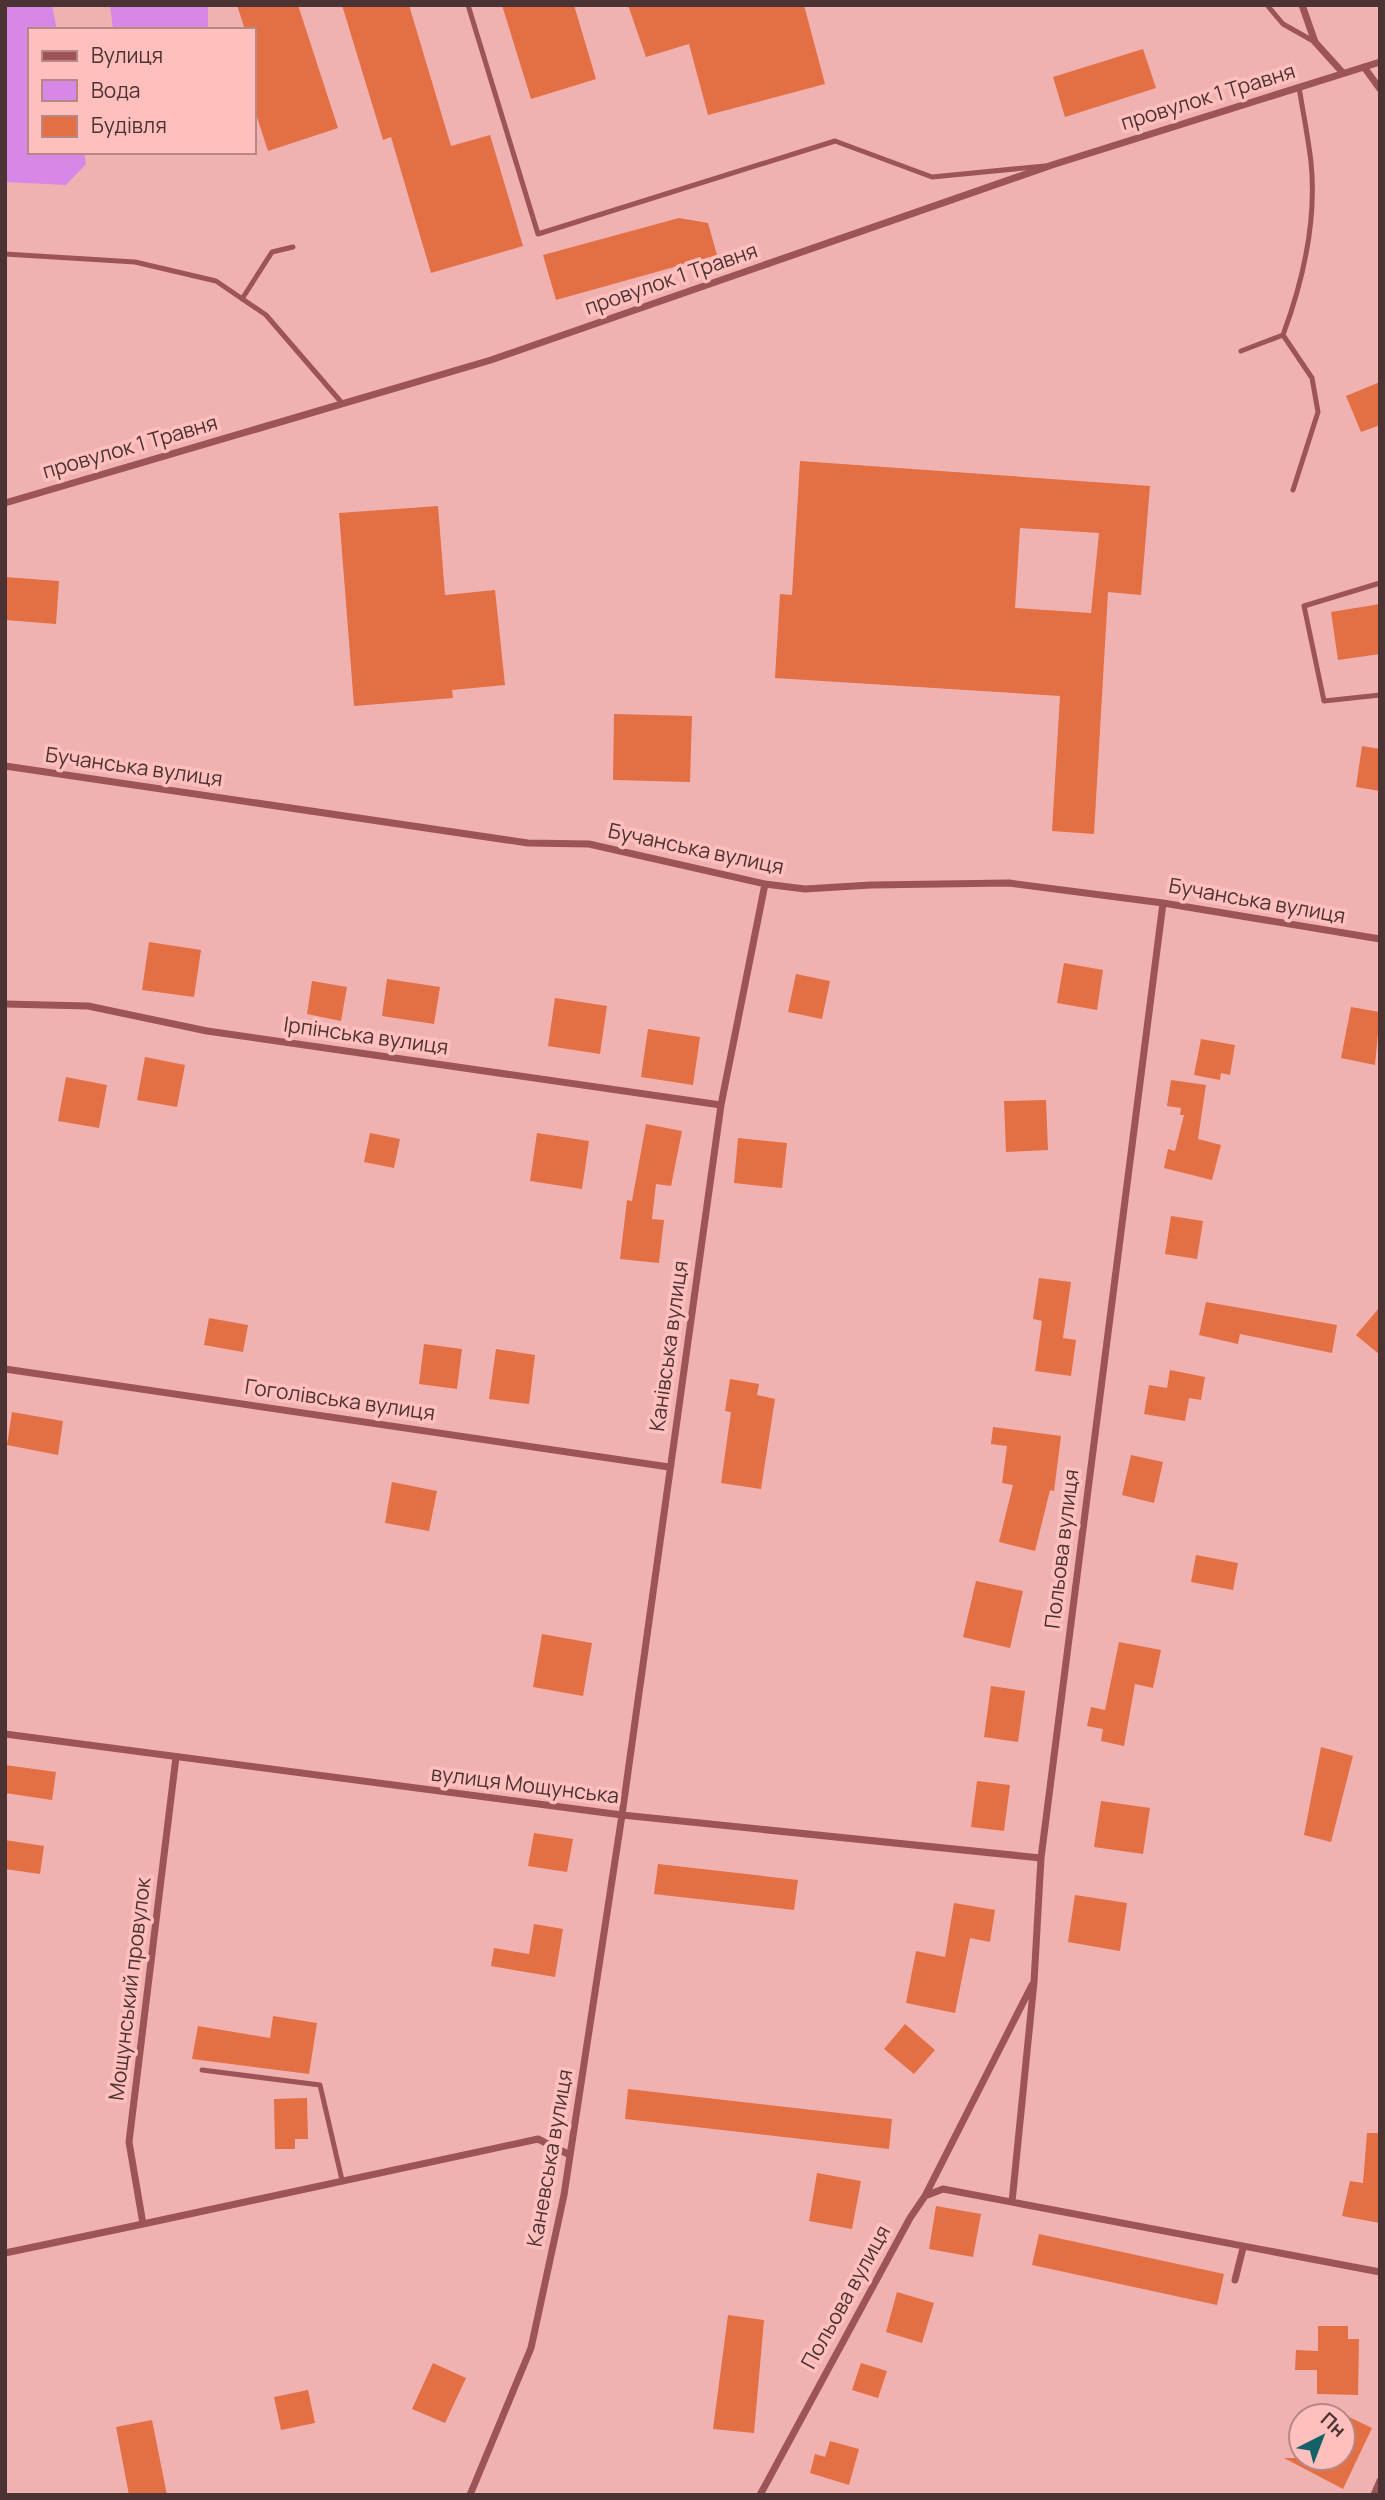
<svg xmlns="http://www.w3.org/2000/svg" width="1385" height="2500" font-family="Manrope,sans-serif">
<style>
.water{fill:#d788e7}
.building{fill:#e36f44;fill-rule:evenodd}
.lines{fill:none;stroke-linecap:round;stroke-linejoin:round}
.lane{stroke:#9d5454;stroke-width:5}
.street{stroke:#9d5454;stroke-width:7}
.labels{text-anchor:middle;stroke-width:7;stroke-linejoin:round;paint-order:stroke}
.street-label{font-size:21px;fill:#4c3333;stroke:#febfbd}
</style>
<rect width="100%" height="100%" fill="#f0b2b1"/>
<!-- water -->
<path class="water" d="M5,5H52L57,30H30V152H84L86,164L66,185L5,182Z
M110,5H208V30H113Z"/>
<!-- building -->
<path class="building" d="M237,5H298L338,128L268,151L254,108V30H245Z
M342,5H409L451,146L490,135L523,246L431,273L391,137L383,140Z
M502,5H574L596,79L531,99Z
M628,5H804L825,84L708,115L689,44L646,57Z
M1143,49L1156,88L1065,117L1053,77Z
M679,218L708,223L717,255L556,300L543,255Z
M1380,382V425L1361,432L1346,396Z
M800,461L1150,486L1141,595L1108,592L1094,834L1052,831L1060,696L775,678L780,594L792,595ZM1020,528L1099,533L1091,613L1015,608Z
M438,506L445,595L495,590L505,685L452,690L453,698L354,706L339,513Z
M5,577L59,581L56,624L5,620Z
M1380,604V654L1338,660L1331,612Z
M614,714L692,716L690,782L613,780Z
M1362,746L1380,749V791L1356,787Z
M149,942L201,950L194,997L142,990Z
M1064,963L1103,970L1097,1010L1057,1003Z
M796,974L830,981L822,1019L788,1012Z
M387,979L440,987L434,1024L382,1016Z
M312,981L347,987L341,1021L307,1014Z
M555,998L607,1006L600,1054L548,1046Z
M1351,1007L1380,1012L1375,1065L1341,1058Z
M648,1029L700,1037L693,1085L641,1077Z
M1201,1039L1235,1045L1230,1075L1221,1073L1220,1080L1194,1075Z
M145,1057L185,1065L177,1107L137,1100Z
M66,1077L107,1085L99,1128L58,1121Z
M1171,1080L1206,1085L1198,1139L1221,1145L1212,1180L1164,1168L1168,1149L1175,1151L1184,1115H1180L1181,1108L1167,1106Z
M1046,1100L1048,1150L1006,1152L1004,1101Z
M646,1124L682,1131L671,1186L656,1184L652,1219L664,1220L659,1263L620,1259L627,1200L632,1201Z
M370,1133L400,1139L394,1168L364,1162Z
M537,1133L589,1141L582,1189L530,1181Z
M738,1138L787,1143L782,1188L734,1183Z
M1171,1216L1203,1221L1197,1259L1165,1254Z
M1039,1278L1071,1282L1063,1338L1076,1340L1071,1376L1035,1371L1042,1321L1033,1319Z
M1206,1302L1337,1325L1332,1353L1240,1334L1238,1344L1199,1335Z
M1380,1307V1355L1356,1335Z
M209,1318L248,1325L243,1352L204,1345Z
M424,1344L462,1349L457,1389L419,1384Z
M496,1349L535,1355L529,1404L489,1399Z
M1170,1370L1205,1377L1201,1400L1189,1398L1185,1421L1144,1414L1149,1385L1167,1388Z
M730,1379L759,1384L757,1395L775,1399L761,1489L721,1483L731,1412L725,1411Z
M12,1412L63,1421L58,1455L7,1445Z
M993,1427L1061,1436L1054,1491L1050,1490L1035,1551L999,1542L1013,1485L1002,1483L1007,1446L991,1444Z
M1131,1455L1163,1462L1154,1503L1122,1495Z
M392,1482L437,1491L429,1531L385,1523Z
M1196,1555L1238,1563L1233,1590L1191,1582Z
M976,1581L1023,1591L1010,1648L963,1637Z
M542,1634L592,1643L583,1696L533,1687Z
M1119,1642L1161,1650L1153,1688L1135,1684L1124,1746L1101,1741L1103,1729L1087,1726L1091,1707L1105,1710Z
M991,1686L1025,1691L1018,1742L984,1737Z
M1321,1747L1353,1756L1331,1842L1304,1835Z
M5,1765L56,1772L52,1800L5,1793Z
M977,1781L1010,1785L1004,1831L971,1827Z
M1101,1801L1150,1808L1143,1854L1094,1847Z
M534,1833L573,1839L567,1872L528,1866Z
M5,1840L44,1846L40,1874L5,1869Z
M658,1864L798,1880L794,1910L654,1894Z
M1075,1895L1127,1903L1120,1951L1068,1942Z
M954,1903L995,1910L990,1942L970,1938L955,2013L906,2003L916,1951L945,1957Z
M534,1924L563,1929L555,1977L491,1966L494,1948L529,1954Z
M273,2016L317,2023L309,2074L192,2059L198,2026L270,2038Z
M905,2024L935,2050L914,2074L884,2049Z
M628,2089L892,2119L889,2149L625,2119Z
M307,2098L308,2139H295V2149H275L274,2099Z
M1367,2133H1380V2223L1342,2216L1350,2181L1363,2183Z
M817,2173L861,2181L852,2229L809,2221Z
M936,2206L981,2214L973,2257L929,2249Z
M1039,2234L1224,2274L1217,2305L1032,2265Z
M897,2292L934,2303L922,2343L886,2332Z
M728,2315L764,2320L754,2433L713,2429Z
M1318,2326H1348V2339H1359L1358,2395L1317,2394V2370H1295L1296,2350L1318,2351Z
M433,2363L466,2378L445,2423L412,2409Z
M861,2363L887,2371L878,2398L852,2390Z
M308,2390L315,2423L281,2430L274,2397Z
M1343,2414L1372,2428L1343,2489L1284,2458H1343Z
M152,2420L167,2495H129L116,2427Z
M830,2441L859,2449L849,2485L810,2473L815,2454L825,2457Z"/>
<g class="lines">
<!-- lane -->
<path class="lane" d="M468,5L538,234L835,141L932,177L1045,166
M1267,5L1283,24L1315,42
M5,254L135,262L216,281L266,315L342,403
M242,299L272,252L293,247
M1241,351L1283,335
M1293,490L1318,412L1312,378L1283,335C1303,281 1317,221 1311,162C1308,137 1303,112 1299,87
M1380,583L1304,606L1324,701L1380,695
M202,2070L320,2085L342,2180"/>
<!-- street -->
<path class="street" d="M1302,5L1315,42L1343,73
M1364,67L1380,89
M5,503L491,360L1052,165L1380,62
M5,766L528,843L589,844L765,884L805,889L871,885L1009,883L1163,903L1380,939
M5,1004L88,1006L207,1031L721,1105
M5,1369L669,1467
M5,1734L622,1815L1041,1858
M176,1757L129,2142L143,2224L538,2139L570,2155
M925,2196L1032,1985
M1012,2202L1034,1982L1041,1858L1163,903
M5,2253L143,2224
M1235,2280L1243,2248
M470,2495L531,2348L564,2195L622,1815L721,1105L765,884
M760,2495L910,2218L925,2196L943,2189L1380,2272
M1374,2495L1380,2481"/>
</g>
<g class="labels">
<!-- street labels -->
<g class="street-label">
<text transform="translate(1208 97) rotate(-17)" y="7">провулок 1 Травня</text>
<text transform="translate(671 279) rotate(-19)" y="7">провулок 1 Травня</text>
<text transform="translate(130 447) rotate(-16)" y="7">провулок 1 Травня</text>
<text transform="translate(134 767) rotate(8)" y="7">Бучанська вулиця</text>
<text transform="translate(696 849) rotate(12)" y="7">Бучанська вулиця</text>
<text transform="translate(1257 901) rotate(10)" y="7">Бучанська вулиця</text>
<text transform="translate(366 1036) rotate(8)" y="7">Ірпінська вулиця</text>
<text transform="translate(669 1346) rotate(-82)" y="7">Канівська вулиця</text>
<text transform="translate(340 1400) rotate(8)" y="7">Гоголівська вулиця</text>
<text transform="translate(1062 1549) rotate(-83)" y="7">Польова вулиця</text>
<text transform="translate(525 1785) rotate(7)" y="7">вулиця Мощунська</text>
<text transform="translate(130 1989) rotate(-83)" y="7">Мощунський провулок</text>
<text transform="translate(550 2158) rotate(-80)" y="7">Каневська вулиця</text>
<text transform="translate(846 2297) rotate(-61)" y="7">Польова вулиця</text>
</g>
</g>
<!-- border -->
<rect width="1385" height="2500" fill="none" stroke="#4c3333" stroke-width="14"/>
<!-- legend -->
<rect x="28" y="28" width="228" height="126" fill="#febfbd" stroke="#b78786" stroke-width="2"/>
<rect x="42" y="51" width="35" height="10" fill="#9d5454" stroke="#b78786" stroke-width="2"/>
<text x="91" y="63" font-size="21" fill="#4c3333">Вулиця</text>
<rect x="42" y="80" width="35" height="21" fill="#d788e7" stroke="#b78786" stroke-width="2"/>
<text x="91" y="98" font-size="21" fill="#4c3333">Вода</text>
<rect x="42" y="116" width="35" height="21" fill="#e36f44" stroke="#b78786" stroke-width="2"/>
<text x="91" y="133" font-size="21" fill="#4c3333">Будівля</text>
<!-- north arrow -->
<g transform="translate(1322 2437) rotate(42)"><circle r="33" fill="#febfbd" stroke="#b78786" stroke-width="2"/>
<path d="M0-5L12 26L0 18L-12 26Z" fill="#126267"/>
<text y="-10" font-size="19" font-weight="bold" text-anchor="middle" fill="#4c3333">Пн</text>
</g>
</svg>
